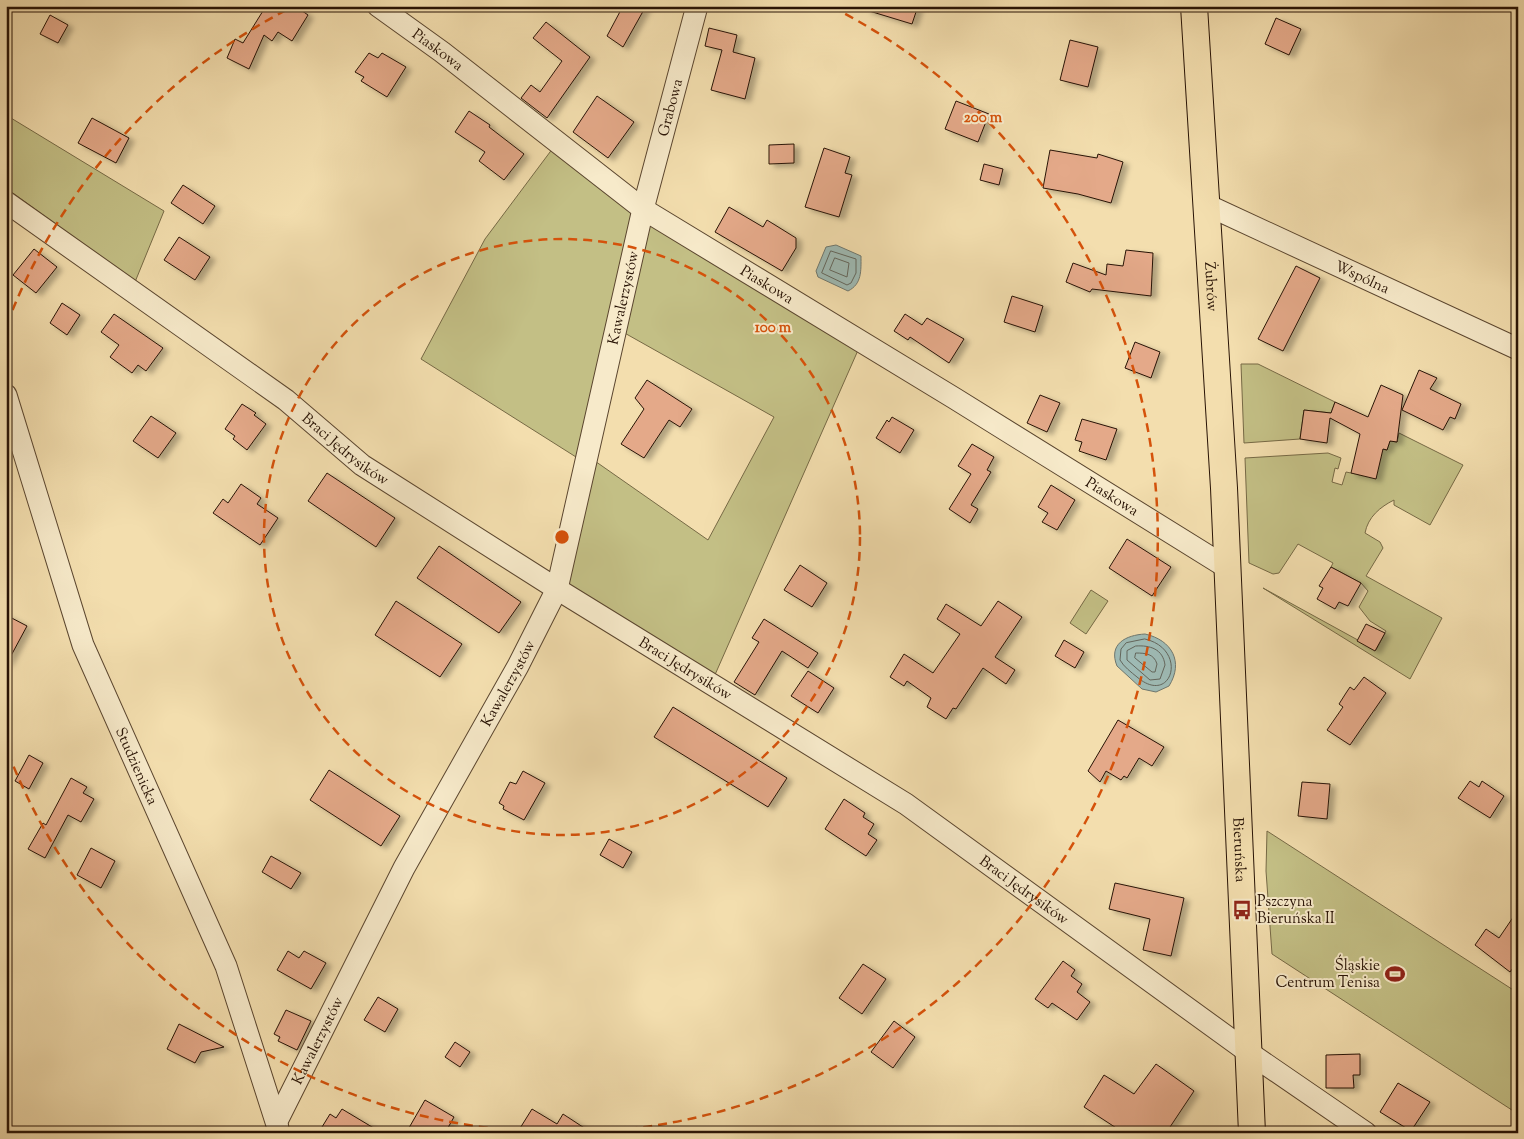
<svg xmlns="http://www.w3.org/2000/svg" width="1524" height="1139" font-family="'Sorts Mill Goudy',serif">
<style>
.green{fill:#c3bf85;stroke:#766945}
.water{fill:#9ebab4;stroke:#6f776e}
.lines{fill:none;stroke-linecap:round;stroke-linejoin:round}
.shore{stroke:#63665c;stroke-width:1}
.building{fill:#e4a989;stroke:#281305;filter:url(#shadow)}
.minor-casing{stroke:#5b462f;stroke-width:23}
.major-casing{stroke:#281305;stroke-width:28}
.minor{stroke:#f7eaca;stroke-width:21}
.major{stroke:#f3deae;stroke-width:26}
.ring{fill:none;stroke:#d5520b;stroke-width:2.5;stroke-dasharray:9 6}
.labels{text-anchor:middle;stroke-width:4;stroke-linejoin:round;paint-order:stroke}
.street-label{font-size:15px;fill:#281305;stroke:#f7eaca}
.poi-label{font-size:15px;fill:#281305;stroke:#f7eaca;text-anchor:start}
.centre{fill:#d5520b;stroke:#f7eaca;stroke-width:2.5}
.ring-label{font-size:15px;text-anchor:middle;font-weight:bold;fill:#d5520b;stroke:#f7eaca;stroke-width:4;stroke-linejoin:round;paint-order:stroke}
</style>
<defs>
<filter id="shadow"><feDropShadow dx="5.5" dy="3" stdDeviation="2.5" flood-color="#0004"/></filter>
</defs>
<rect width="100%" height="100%" fill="#f3deae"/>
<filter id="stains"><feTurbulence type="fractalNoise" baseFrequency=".004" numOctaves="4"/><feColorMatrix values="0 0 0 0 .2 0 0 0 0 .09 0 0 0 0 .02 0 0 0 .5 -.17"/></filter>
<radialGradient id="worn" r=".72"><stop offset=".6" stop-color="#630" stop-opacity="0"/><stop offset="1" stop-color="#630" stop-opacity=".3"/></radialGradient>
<!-- green -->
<path class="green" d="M6,115L164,211L135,282L6,188Z
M553,148L639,212L576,457L421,359L485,239Z
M647,218L859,348L714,677L563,586L592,459L708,540L774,417L621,331Z
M1241,364H1258L1335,402L1331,413L1304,410L1300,439L1244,443Z
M1399,433L1463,465L1430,525L1394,505V500C1380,507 1368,517 1365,533L1380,542L1383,548L1366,576L1442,618L1410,679L1263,588L1376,650L1386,631L1370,621L1359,607L1368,591L1361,583L1331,567L1333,563L1298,544L1279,573L1273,574L1249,563L1245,458L1328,453L1341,458L1338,469L1335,468L1332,482L1342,485L1346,472L1376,478L1378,448L1387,450L1390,441L1397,442Z
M1091,590L1108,601L1086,634L1070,623Z
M1267,831L1518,993V1114L1272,954L1266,871Z"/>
<!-- water -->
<path class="water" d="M836,245L861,256C861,271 862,284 848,291L818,277L816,271L826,247Z
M1145,634C1172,640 1184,662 1169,686L1156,692L1142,689L1117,666C1108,644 1126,635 1145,634Z"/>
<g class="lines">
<!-- shore -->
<path class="shore" d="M831,251L856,259V273L851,283L847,285L822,273Z
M835,258L849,263L847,277L830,270Z
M1145,639C1189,649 1172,707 1137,677C1131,672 1124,667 1120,660L1121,649L1126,643Z
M1136,646C1150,645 1163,649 1165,665L1160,679L1150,680L1127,660V651Z
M1136,653C1146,653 1154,654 1157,664L1155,672H1152L1135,658Z"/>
</g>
<!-- building -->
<path class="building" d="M266,6H295L308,15L292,41L278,32L272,41L264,35L249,69L227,58L235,39L243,43Z
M623,6H646L623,47L607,36Z
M866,6H918L912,24L866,10Z
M50,15L68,25L58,43L40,34Z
M1276,18L1301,29L1289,55L1265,44Z
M546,22L590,57L547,118L521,98L531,85L540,92L562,61L533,38Z
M709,28L737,35L733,52L755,58L745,99L711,90L722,50L705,46Z
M1070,40L1098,47L1088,87L1060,80Z
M369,53L378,58L382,53L406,67L387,97L361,81L364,77L355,72Z
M597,96L634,122L608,158L573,132Z
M956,101L989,114L978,142L945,129Z
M469,111L490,125L489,127L524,154L504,180L479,161L485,152L455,132Z
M92,118L129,138L116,163L78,143Z
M794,144V163L769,164V145Z
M824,148L850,157L845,173L852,175L839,217L805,207Z
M1050,150L1097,158L1098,154L1123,162L1111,203L1078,194L1043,188Z
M984,164L1003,169L999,185L980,180Z
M183,185L215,206L203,224L171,203Z
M729,207L763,227L767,220L796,238V248L782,271L715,232Z
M179,237L210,257L195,280L164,260Z
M34,249L57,267L36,293L13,275Z
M1126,250L1153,253L1151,296L1092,289L1090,292L1066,282L1073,263L1106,275L1107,264L1123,266Z
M1296,266L1320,278L1283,351L1258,339Z
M1012,296L1043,306L1035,332L1004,322Z
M62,303L80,315L67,335L50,323Z
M114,314L163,348L146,371L138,365L132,373L110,357L119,345L101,332Z
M905,314L922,325L927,318L964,339L949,363L910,337L908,340L894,331Z
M1135,342L1160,352L1151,378L1125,368Z
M1419,370L1437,378L1430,389L1461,404L1455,419L1450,417L1443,430L1402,410Z
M647,380L692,409L680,427L669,420L644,458L621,444L644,409L635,398Z
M1381,385L1403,395L1397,442L1390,441L1387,450L1383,449L1376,479L1351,473L1360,434L1330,418L1327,443L1300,439L1304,410L1331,413L1335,402L1368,417Z
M1040,395L1060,403L1047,432L1027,423Z
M242,404L256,413L254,415L266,424L247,450L233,439L235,436L225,429Z
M151,416L176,433L158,458L133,441Z
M892,417L914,430L900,453L876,438L887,420L889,422Z
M1082,419L1117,429L1106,460L1079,451L1082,442L1075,440Z
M972,444L994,457L987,470L991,472L971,505L978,509L970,523L949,509L971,474L958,466Z
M327,473L395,518L376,547L308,501Z
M241,484L261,498L257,504L278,518L260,545L213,513L223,499L228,503Z
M1051,485L1075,500L1057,530L1042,522L1048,513L1038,507Z
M1127,539L1171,567L1152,596L1109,568Z
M439,546L521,602L499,633L417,578Z
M800,565L827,583L812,607L784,590Z
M1331,567L1361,583L1348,606L1339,602L1335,609L1317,599L1323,588L1319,586Z
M396,601L462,644L440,677L375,635Z
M998,601L1022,617L995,657L1015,670L1006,684L983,668L956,709L953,708L946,719L927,707L931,698L907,681L904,686L890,677L904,654L933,673L960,634L937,619L946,604L981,626Z
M6,615L27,626L6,665Z
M764,619L818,653L808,668L782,651L755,695L734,682L759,642L752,638Z
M1366,624L1385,633L1375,651L1357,641Z
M1064,640L1084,652L1075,668L1055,656Z
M808,671L834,688L818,713L791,696Z
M1364,677L1386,693L1350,745L1327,730L1343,707L1339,704L1346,693L1350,687L1354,690Z
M673,707L787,778L768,807L654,737Z
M1118,720L1164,747L1152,766L1139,758L1127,778L1124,776L1121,780L1106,771L1100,782L1088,771Z
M29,755L43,763L29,789L15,781Z
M329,770L400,816L381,846L310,800Z
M523,771L545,783L524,820L503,809L504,806L499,803L510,782L516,784Z
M71,778L87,787L83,793L94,799L81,822L68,815L45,858L28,849L43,823L46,825Z
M1470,781L1479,787L1482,781L1504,796L1490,818L1458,798Z
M1302,782L1330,784L1327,819L1298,816Z
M844,799L865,813L863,817L874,824L868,834L877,840L866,856L825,829Z
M609,839L632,852L623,868L600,855Z
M91,848L115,861L101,888L77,875Z
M271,856L301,873L291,889L262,872Z
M1115,883L1184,898L1171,956L1143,950L1150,919L1109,909Z
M1518,910V961L1510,972L1475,945L1486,929L1499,938Z
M288,951L299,958L304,951L326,963L311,989L277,970Z
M1063,961L1075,970L1071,976L1082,984L1077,992L1090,1002L1077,1020L1052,1003L1048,1008L1035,999Z
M863,964L886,979L862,1014L839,998Z
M378,997L398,1009L385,1032L364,1020Z
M286,1010L311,1021L297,1050L278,1041L280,1037L274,1034Z
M894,1021L915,1037L893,1068L871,1052Z
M179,1024L224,1047L201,1052L195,1063L167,1049Z
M455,1042L470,1052L460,1067L445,1057Z
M1360,1054V1075H1353L1354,1088H1326V1055Z
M1156,1064L1194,1091L1166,1133H1124L1084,1107L1104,1075L1134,1094Z
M1398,1083L1430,1102L1411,1131L1380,1112Z
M425,1100L454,1117L445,1133H406Z
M342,1109L382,1133H327L328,1131L322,1127L330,1114L336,1118Z
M532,1109L557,1124L563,1114L592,1133H517Z"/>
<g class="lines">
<defs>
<g id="minor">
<path id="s1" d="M378,6L442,52L643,209L954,398L1226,567"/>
<path id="s2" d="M6,202L286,400L362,465L557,589L906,804L1248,1052L1366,1133"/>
<path id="s3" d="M1207,205L1518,349"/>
<path id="s4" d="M6,395L83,645L226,966L278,1128"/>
<path id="s5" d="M277,1121L404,868L518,666L557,589L643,209L697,6"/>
</g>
<g id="major">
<path id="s6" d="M1194,6L1224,488L1252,1133"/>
</g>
</defs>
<!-- minor casing -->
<use href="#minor" class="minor-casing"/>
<!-- major casing -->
<use href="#major" class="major-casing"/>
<!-- minor -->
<use href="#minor" class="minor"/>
<!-- major -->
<use href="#major" class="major"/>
</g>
<!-- distance rings -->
<g class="ring">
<circle cx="562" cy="537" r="298"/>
<path d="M7 324A595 595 0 0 1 292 7M832 7A595 595 0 1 1 7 750"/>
</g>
<!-- icons -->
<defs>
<symbol id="bus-bare" viewBox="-9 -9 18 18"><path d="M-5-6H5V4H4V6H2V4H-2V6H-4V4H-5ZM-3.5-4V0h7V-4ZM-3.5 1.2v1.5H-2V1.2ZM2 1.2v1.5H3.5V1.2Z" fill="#8f2418" stroke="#f7eaca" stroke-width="2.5" paint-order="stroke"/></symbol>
<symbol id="stadium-bare" viewBox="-9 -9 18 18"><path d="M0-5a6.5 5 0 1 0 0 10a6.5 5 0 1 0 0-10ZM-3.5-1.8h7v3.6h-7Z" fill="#8f2418" stroke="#f7eaca" stroke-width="2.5" paint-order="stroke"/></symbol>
</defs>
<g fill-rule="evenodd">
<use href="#bus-bare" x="1228" y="896" width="28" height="28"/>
<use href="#stadium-bare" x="1381" y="960" width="28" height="28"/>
</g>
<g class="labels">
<!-- street labels -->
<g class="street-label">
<text dy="5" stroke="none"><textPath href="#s1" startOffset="74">Piaskowa</textPath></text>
<text dy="5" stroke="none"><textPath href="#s5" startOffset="1096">Grabowa</textPath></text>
<text dy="5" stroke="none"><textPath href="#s3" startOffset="171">Wspólna</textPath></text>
<text dy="5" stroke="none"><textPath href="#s1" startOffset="479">Piaskowa</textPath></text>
<text dy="5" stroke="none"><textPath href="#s6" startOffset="281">Żubrów</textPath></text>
<text dy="5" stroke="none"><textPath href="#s5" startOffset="900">Kawalerzystów</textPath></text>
<text dy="5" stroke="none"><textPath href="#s2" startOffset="420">Braci Jędrysików</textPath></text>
<text dy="5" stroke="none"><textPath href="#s1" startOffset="884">Piaskowa</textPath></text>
<text dy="5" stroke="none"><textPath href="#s2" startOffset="825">Braci Jędrysików</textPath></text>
<text dy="5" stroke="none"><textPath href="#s5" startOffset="495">Kawalerzystów</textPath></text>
<text dy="5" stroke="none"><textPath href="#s4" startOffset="394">Studzienicka</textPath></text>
<text dy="5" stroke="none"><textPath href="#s6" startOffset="845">Bieruńska</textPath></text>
<text dy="5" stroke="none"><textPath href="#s2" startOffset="1230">Braci Jędrysików</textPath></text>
<text dy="5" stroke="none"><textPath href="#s5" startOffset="90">Kawalerzystów</textPath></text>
</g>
<!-- poi labels -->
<g class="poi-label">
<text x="1257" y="906">Pszczyna<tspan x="1257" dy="17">Bieruńska II</tspan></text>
<text x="1380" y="970" text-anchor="end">Śląskie<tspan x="1380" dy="17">Centrum Tenisa</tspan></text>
</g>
</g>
<circle cx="562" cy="537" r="8" class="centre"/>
<g class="ring-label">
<text x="983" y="122">200 m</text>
<text x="773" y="332">100 m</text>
</g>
<!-- margin -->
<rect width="1524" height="1139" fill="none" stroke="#f3deae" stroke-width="25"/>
<rect x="8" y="8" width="1509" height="1124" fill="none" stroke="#281305" stroke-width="2.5"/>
<rect x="12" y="12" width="1499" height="1114" fill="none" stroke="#281305"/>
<rect width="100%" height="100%" filter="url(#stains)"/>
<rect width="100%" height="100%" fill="url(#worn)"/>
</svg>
